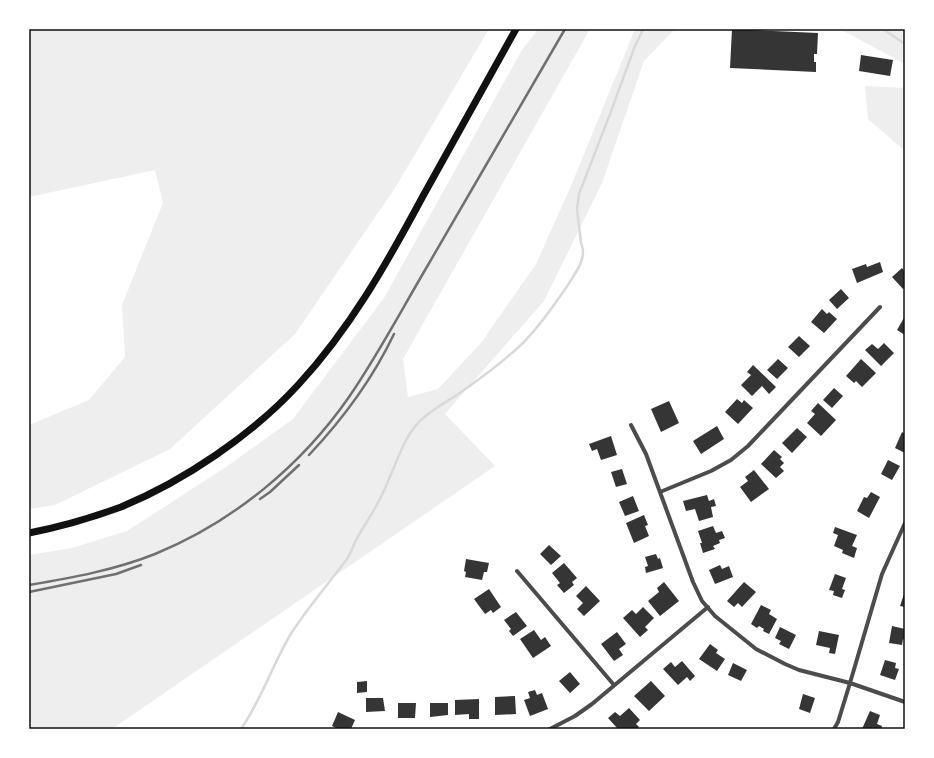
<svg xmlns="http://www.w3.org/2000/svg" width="934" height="758" font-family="Inter,sans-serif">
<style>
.green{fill:#eee}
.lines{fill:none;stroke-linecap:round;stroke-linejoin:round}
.stream{stroke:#d9d9d9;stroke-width:2.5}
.building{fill:#353535}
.minor{stroke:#4c4c4c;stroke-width:4}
.secondary{stroke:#111;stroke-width:7}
.rail{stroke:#707070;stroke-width:2.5}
.neatline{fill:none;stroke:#111;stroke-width:1.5}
</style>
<rect width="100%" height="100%" fill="#fff"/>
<!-- green -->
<path class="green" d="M29,29H489L395,188L295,334L170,449L55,505L29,509V425L89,400L125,357L122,305L163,203L155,170L29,197Z
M538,29H590L403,359L408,397L438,389L481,343L536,264L571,186L635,29H675L644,61L602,183L544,301L445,414L495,466L112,729H29V555L72,548L127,531L226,467L293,419L384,298L522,50Z
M840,29H902L905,30V64Z
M865,86L905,88V151L868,119Z"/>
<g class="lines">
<!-- stream -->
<path class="stream" d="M883,29L905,44
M241,729C262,699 273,663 292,632C309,606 329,583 347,559C351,553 353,546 356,540C362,529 369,519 375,508C380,499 385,490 388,481C398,460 404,436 421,420C435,407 449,401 464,390C484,376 505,360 523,343C540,326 555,304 568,285C575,273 588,258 581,243L577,209L579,194L610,114L635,46L640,36L643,29"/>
</g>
<!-- building -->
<path class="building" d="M732,29L818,33L817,54H814V62H816V72L730,68Z
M861,55L893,60L890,76L859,71Z
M880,262L883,272L857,283L852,269L866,264L867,267Z
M902,268L905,272V287L903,289L892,277Z
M841,289L849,298L837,309L829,300Z
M822,309L827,314L829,312L837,319L824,333L811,322Z
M905,316V335L897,330Z
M799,336L810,346L799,357L788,347Z
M884,343L894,353L881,366L865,350L872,344L878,349Z
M778,359L788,368L777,379L767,370Z
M861,359L876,373L862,387L856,381L854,383L846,376Z
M753,365L776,387L769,394L762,386L752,396L741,385L751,375L747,372Z
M834,388L843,396L832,408L823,400Z
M737,399L742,403L744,400L753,408L738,424L725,412Z
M669,401L679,423L661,432L651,409Z
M818,403L836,420L821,436L807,423L815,414L811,411Z
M717,426L724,439L701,454L693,441Z
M797,428L807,437L792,453L782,443Z
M902,432L905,434V453L895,448Z
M611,436L617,455L601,460L597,449L592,451L589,444Z
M774,450L782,457L780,459L784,463L780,467L784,471L776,478L761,464Z
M888,460L900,466L892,480L881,474Z
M622,469L627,484L616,487L611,472Z
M754,470L769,489L751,502L740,487L748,481L745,477Z
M871,492L880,497L869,518L857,511L864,497L867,498Z
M707,495L709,501L714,499L716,506L711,507L713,517L699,521L695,509L686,511L683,501Z
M633,496L639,511L625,516L619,502Z
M644,515L648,525L645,526L649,536L634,543L626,523Z
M713,526L716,533L722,531L725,538L719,540L720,543L713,546L715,549L703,553L700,543H702L698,531Z
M835,527L857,535L852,546L857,548L854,558L842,553L843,550L834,546L838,535L833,533Z
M549,545L561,556L551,565L540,554Z
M656,554L658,559L660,558L663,568L646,573L645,567L648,566L645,557Z
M466,559L489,563L487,572H484L482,580L465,577L466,572L464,571Z
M564,563L577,578L572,582L574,585L564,593L557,585L560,583L552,573Z
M720,565L722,569L729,566L733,577L715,584L709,570Z
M835,574L846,578L842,589L845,590L842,598L833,595L834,591L829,590Z
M664,582L679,601L660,616L648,601L659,592L657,588Z
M744,582L756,592L742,607L738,603L734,607L727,601Z
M586,586L600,601L584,616L577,609L583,603L576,596Z
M489,589L501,607L493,613L491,610L485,614L474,599Z
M905,591V607L900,606Z
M761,605L771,610L769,614L777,619L769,634L763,631L764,629L759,626L757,628L751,624Z
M643,607L654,618L645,627L648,630L640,637L623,618L632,610L636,614Z
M516,612L527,626L513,636L509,631L511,629L504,620Z
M892,626L905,629V640L903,639L902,645L889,643Z
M780,627L796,635L789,649L779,644L781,641L775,638Z
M534,630L541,640L545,637L551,646L533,658L520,639Z
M819,631L839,635L835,654L829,653L830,648L816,645Z
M617,632L626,644L619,649L623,655L614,661L601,644Z
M710,644L718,650L716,653L725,659L717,671L699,659Z
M885,660L896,663L895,668L899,669L895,680L880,675Z
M682,661L695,676L690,681L687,677L678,685L663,669L671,662L675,667Z
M733,663L747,670L741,681L728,675Z
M570,672L580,684L570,693L559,681Z
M367,681V692L357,693V682Z
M651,681L665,696L649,711L634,696Z
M535,690L537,695L542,693L548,709L530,716L524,700L530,698L528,692Z
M803,694L815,698L810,713L799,709Z
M515,696L516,714L495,715V697Z
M366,698H383L385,711L366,712Z
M479,699V719H469V714L455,715V700Z
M398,703H416L415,718H398Z
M430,703H448V715L430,717Z
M629,708L640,720L636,724L639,727L637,729H618L608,718L615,712L620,716Z
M870,711L880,715L877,724L882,726L881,729H862Z
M338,712L355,720L351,729L348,728V729H338L332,726Z"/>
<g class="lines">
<!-- minor -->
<path class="minor" d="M631,425L646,454L693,582L702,601L715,616L756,649L785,664L799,670L850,683L905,702
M660,492L711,471L731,460L748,446L880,307
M517,571L614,685
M550,729L575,716L592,704L708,607
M834,729L838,722L850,683L882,574L905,523"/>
<!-- secondary -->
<path class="secondary" d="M29,533C60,527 91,518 121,507C184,481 252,435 298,385C350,329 387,263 423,196C454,140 485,85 516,29"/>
<!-- rail -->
<path class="rail" d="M309,455C342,420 373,378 394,334
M260,499L270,492L299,465
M29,585C71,578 115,570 155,554C233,522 301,466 349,397C378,355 402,309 428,265C474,186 519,108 565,29
M29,592L116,574L141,565"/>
</g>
<!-- border -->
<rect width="934" height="758" fill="none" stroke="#ffffff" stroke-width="60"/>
<rect x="30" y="30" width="874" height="698" class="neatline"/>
</svg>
